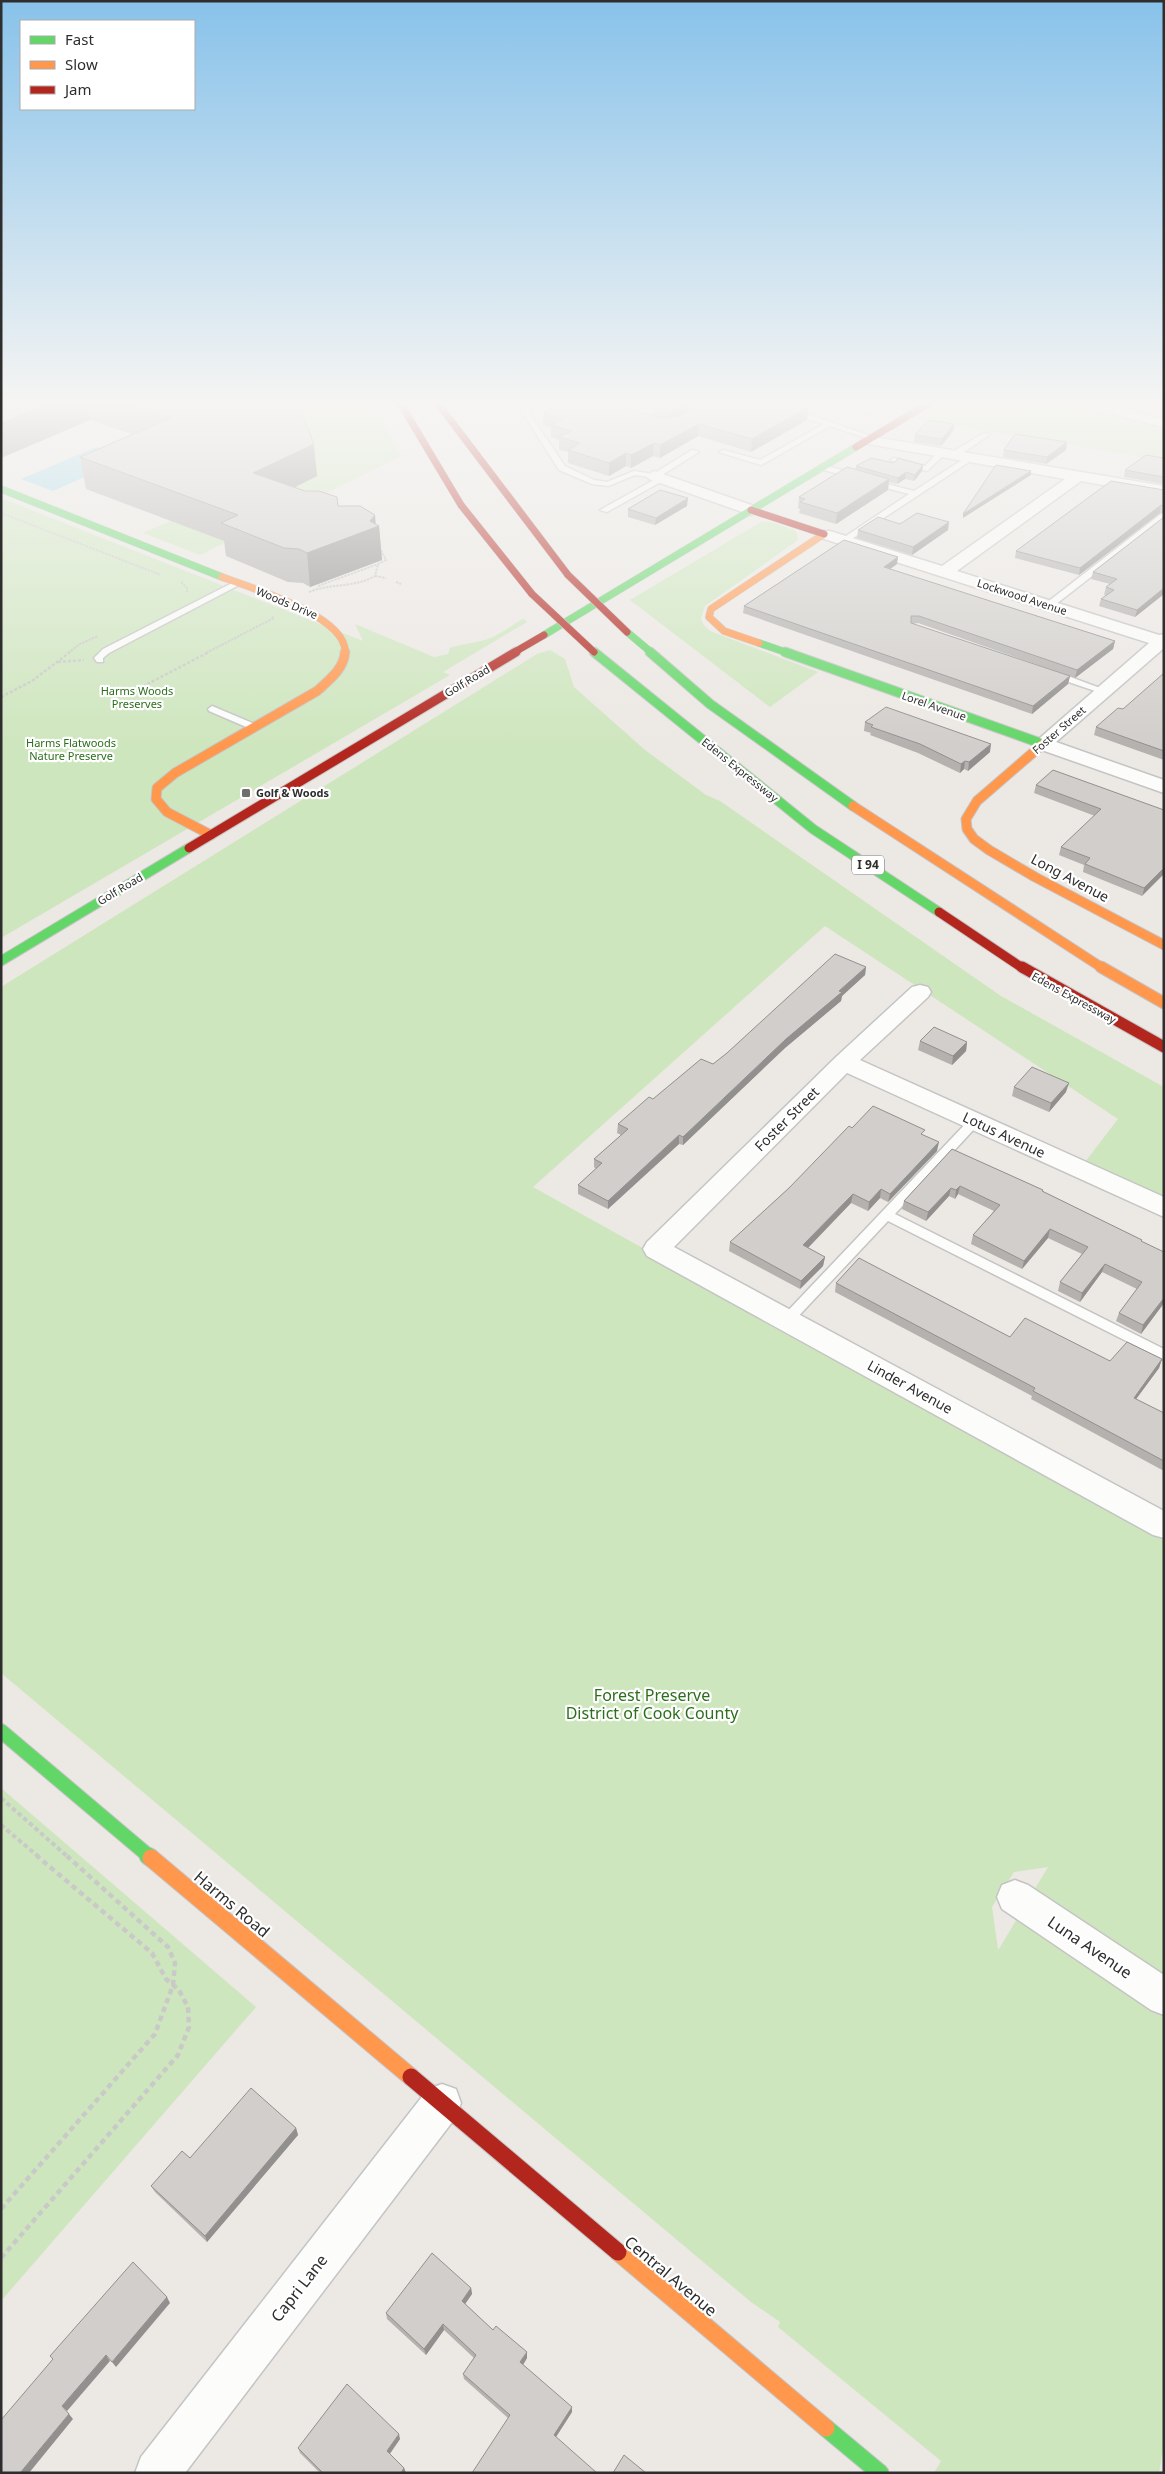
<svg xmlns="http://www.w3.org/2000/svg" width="1165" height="2474" font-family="'Noto Sans',sans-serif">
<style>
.green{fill:#cee6be;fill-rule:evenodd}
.water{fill:#99d6ec}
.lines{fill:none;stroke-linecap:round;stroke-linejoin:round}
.lane-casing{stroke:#c5c4c5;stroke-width:3}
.street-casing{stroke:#c5c4c5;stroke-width:3}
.fast-far3-casing{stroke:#c5c4c5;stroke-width:8}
.fast-far2-casing{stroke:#c5c4c5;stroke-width:11}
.fast-far1-casing{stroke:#c5c4c5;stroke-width:16}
.fast-casing{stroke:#c5c4c5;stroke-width:19}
.slow-far3-casing{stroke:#c5c4c5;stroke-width:8}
.slow-far2-casing{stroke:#c5c4c5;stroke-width:11}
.slow-far1-casing{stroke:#c5c4c5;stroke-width:13}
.slow-casing{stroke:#c5c4c5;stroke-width:19}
.jam-far3-casing{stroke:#c5c4c5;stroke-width:8}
.jam-far2-casing{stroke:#c5c4c5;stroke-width:11}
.jam-far1-casing{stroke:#c5c4c5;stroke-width:13}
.jam-casing{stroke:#c5c4c5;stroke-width:19}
.path-far3{stroke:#c9c9c8;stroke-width:2;stroke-dasharray:2.5 1;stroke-linecap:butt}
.path-far2{stroke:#c9c9c8;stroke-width:2.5;stroke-dasharray:3 2;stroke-linecap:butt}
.path-far1{stroke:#c9c9c8;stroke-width:4;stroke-dasharray:4.5 3;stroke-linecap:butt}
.path{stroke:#c9c9c8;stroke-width:4.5;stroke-dasharray:5.5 4;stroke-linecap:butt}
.lane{fill:#fcfcfb;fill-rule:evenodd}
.street{fill:#fcfcfb;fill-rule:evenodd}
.fast-far3{stroke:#63d668;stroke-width:7}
.fast-far2{stroke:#63d668;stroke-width:9}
.fast-far1{stroke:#63d668;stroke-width:14}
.fast{stroke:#63d668;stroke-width:17}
.slow-far3{stroke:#ff974d;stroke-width:7}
.slow-far2{stroke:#ff974d;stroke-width:9}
.slow-far1{stroke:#ff974d;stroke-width:11}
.slow{stroke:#ff974d;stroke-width:17}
.jam-far3{stroke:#b3261e;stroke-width:7}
.jam-far2{stroke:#b3261e;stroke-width:9}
.jam-far1{stroke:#b3261e;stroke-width:11}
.jam{stroke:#b3261e;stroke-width:17}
.jam-bridge-casing{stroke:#c6c5c4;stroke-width:8;stroke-linecap:butt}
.jam-bridge{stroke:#b3261e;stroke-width:7}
.wall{fill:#b4b1af}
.shaded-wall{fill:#92908e}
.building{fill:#d1cecb;stroke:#92908e}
.poi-dot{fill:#706f6e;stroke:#fff;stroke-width:2}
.labels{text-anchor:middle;stroke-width:4.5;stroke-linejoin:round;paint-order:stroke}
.far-street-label{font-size:11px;fill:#2e2e2e;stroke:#fff}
.far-park-label{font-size:11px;fill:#2c6e1b;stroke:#fff}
.far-poi-label{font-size:11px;font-weight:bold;fill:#2e2e2e;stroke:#fff;text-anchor:start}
.shield{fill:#fff;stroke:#6d6d6d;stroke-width:1}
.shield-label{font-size:12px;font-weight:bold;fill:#2e2e2e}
.street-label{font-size:14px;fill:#2e2e2e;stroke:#fff}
.near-park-label{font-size:16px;fill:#2c6e1b;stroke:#fff}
.near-street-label{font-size:16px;fill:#2e2e2e;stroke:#fff}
</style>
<rect width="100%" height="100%" fill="#ece8e4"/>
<!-- green -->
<path class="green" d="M220,401H372L402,456L200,555L143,533L170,521Z
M951,401H1044L1164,429V461L920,420Z
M1,498L363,641L355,624L434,657L448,654L450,648C461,644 469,644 481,641C496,638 510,626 523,619L527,622L443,672L450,675L1,938Z
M761,522H771L796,531L798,540L705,606L701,618L703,624L710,631L818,672L770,707L630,600Z
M550,650L565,659L574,687L645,750L706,795L720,801L1001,996L1164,1087V1198L1085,1162L1118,1119L825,926L533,1187L1164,1538V2444L1159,2473H934L941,2461L778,2327L780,2322L751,2302L1,1673V987L537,654ZM1048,1867L999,1949H998L992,1907L1014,1872Z
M1,1788L256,2007L1,2301Z"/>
<!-- water -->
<path class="water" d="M96,447L128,458L53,491L21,479Z"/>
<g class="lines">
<defs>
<path id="lane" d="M604,401H614L631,407L628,409Z
M678,401H686L664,411L659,410Z
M906,401H917L929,405L926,407Z
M532,402L537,403L530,409L531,416L565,466L594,480L607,482L634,471L653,474L692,450L699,452L657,478L635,475L608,486L592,484L559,470L525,416L523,408Z
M791,410L807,414L876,438L870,439L830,426L761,465L719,452L723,450L760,460L824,424L789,413V411Z
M984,433L990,434L957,457H951V453Z
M939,451L946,453L927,471L890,460L894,458L925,466Z
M968,456L975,458L847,542L840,540L909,494L871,484V480L914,491Z
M823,465L857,474L858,476L854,478L820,469V465Z
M659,477L666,479L607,512L600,510Z
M1161,514H1164V520L1051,608H1045V604Z
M236,581L243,583L109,653L103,658V662H97L94,658L103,649Z
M1051,672H1057L1108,691L1101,693L1051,676Z
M212,706L257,725L259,727L251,729L209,711L208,709Z
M974,1118L978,1119L980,1122L978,1125L895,1214L1164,1349V1360L888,1221L792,1323H782L780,1320L782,1317L970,1119Z"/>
<path id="street" d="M1068,401H1092L1164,419V427L1070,404Z
M868,436L1164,486V496L1081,481L957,571L1159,635L1164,634V648L1056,742L1164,780V793L1036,748L1033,744L1149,643L818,537L816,534L818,531H830L942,566L1065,479L863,443L861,440Z
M654,471L757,507L759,510L751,515L745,513L649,479L646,476Z
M920,985L928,987L931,992L928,997L860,1060L1164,1197V1217L847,1073L674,1247L1164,1511V1538L1153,1535L647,1256L643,1249L647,1242L836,1057L912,987Z
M1015,1880L1028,1885L1164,1975V2015L1151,2010L1002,1909L997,1897L1002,1885Z
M442,2084L456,2089L461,2103L456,2117L185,2473H135L141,2457L428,2089Z"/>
<path id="fast-far3" d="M1,489L222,577
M627,632L652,653
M544,635L856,447
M759,643L788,653
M594,652L596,653"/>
<path id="fast-far2" d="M594,652L813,829L939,912
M650,652L710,704L853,806
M785,652L1043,744
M1,961L189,848"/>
<path id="fast-far1" d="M1,1731L150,1857"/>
<path id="fast" d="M148,1856L151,1858
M826,2428L880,2473"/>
<path id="slow-far3" d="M222,577C251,588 348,616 345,653
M759,643L724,631L709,617L711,609L824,534"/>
<path id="slow-far2" d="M1043,744L977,801L966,819L967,829L974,839L989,850L1035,877L1164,945
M853,806L1104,969
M211,835L167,812L156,799L157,788L175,773L317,691C329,680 344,669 345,652"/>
<path id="slow-far1" d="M1101,967L1164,1003"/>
<path id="slow" d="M151,1858L411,2077
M618,2252L826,2428"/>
<path id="jam-far3" d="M399,401L461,505L532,594
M436,401L568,575
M856,447L933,401
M751,510L824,534
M513,653L544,635"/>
<path id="jam-far2" d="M189,848L516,652
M939,912L1024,969"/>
<path id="jam-far1" d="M1022,967L1164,1047"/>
<path id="jam" d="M411,2077L618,2252"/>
</defs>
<!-- lane casing -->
<use href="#lane" class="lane-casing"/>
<!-- street casing -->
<use href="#street" class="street-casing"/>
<!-- fast-far3 casing -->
<use href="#fast-far3" class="fast-far3-casing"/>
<!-- fast-far2 casing -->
<use href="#fast-far2" class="fast-far2-casing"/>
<!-- fast-far1 casing -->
<use href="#fast-far1" class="fast-far1-casing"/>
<!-- fast casing -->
<use href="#fast" class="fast-casing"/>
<!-- slow-far3 casing -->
<use href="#slow-far3" class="slow-far3-casing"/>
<!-- slow-far2 casing -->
<use href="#slow-far2" class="slow-far2-casing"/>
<!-- slow-far1 casing -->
<use href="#slow-far1" class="slow-far1-casing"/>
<!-- slow casing -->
<use href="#slow" class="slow-casing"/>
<!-- jam-far3 casing -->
<use href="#jam-far3" class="jam-far3-casing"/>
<!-- jam-far2 casing -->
<use href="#jam-far2" class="jam-far2-casing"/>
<!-- jam-far1 casing -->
<use href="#jam-far1" class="jam-far1-casing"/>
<!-- jam casing -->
<use href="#jam" class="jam-casing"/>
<!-- path-far3 -->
<path class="path-far3" d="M839,410L869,415
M1,513L161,575
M375,576L386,578
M181,582L187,588V593
M396,582L401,584
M318,586L378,564
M309,592C331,583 354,588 375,576L378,564L386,560L380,548
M68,653L80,644L98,636
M206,653L274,618L272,617"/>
<!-- path-far2 -->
<path class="path-far2" d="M58,662L84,660
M134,691L209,652
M1,697L32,681L70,652"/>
<!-- path-far1 -->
<path class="path-far1" d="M1,1798L68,1857
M1,1825L39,1857"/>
<!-- path -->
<path class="path" d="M1,2209L155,2034L173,1985L175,1963L168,1947L67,1856
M1,2258L178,2055L189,2027L188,2007L179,1990L166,1979L152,1953L37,1856"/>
<!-- lane -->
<use href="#lane" class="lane"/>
<!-- street -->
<use href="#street" class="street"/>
<!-- fast-far3 -->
<use href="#fast-far3" class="fast-far3"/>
<!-- fast-far2 -->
<use href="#fast-far2" class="fast-far2"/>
<!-- fast-far1 -->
<use href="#fast-far1" class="fast-far1"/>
<!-- fast -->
<use href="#fast" class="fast"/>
<!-- slow-far3 -->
<use href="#slow-far3" class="slow-far3"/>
<!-- slow-far2 -->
<use href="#slow-far2" class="slow-far2"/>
<!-- slow-far1 -->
<use href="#slow-far1" class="slow-far1"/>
<!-- slow -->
<use href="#slow" class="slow"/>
<!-- jam-far3 -->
<use href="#jam-far3" class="jam-far3"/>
<!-- jam-far2 -->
<use href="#jam-far2" class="jam-far2"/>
<!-- jam-far1 -->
<use href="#jam-far1" class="jam-far1"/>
<!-- jam -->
<use href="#jam" class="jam"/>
<defs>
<path id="jam-bridge" d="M568,575L627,632
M532,594L594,652"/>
</defs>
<!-- jam-bridge casing -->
<use href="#jam-bridge" class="jam-bridge-casing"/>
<!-- jam-bridge -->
<use href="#jam-bridge" class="jam-bridge"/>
</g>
<!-- wall -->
<path class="wall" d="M1,401H297L317,476L294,488L338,506L379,526L382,560L310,587L303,583L288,582L226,556L224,541L86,489L80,457L132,434L90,420L1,458Z
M767,403L808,407L807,420L751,452L698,436L660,458L653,456L631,468L626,466L609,476L568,463V452L559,450V440L551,437V428L543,425V413L653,416V410L688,405L687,412L705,408Z
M954,424L953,431L941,446L914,442L915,435Z
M1004,450H1066L1046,464L1003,457Z
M1164,458V484L1124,477L1125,470Z
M894,463L923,465L922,471L914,481L905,479L897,484L889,482L888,490L836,524L799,513L800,509L798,508L799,497L855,470L856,466Z
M1164,490V513H1160L1079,575L1015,558L1016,551Z
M687,506L655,525L628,517V509Z
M1164,517V594L1135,617L1099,606L1101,599L1106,595H1104L1106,587L1110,584L1091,579L1093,572Z
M900,524L948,530L912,555L857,538L858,530Z
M897,564L890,569L1115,641L1113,649L1075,678L918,623L912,624L1070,676L1068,684L1032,714L743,613L744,606Z
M1164,673V760L1094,735L1096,727L1123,709Z
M865,722L990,752L968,771L964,769L960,773L918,753L870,735L871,733L864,731Z
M1036,785L1164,810L1142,896L1083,872L1084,865L1059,855L1061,847L1095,816L1034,793Z
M866,967L865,975L842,996L841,1001L785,1048L683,1145L679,1144L608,1209L578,1194V1185L596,1169L594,1167V1159L621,1135L617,1133L618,1124L653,1099L713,1064Z
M920,1041L967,1042L966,1051L952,1065L918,1050Z
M1014,1087L1066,1092L1049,1112L1012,1096Z
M852,1128L924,1136L937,1151L888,1202L880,1198L868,1211L851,1203L808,1248L825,1257L823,1266L800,1289L729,1251L730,1242L789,1188Z
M952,1149L1043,1190L1042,1191L1142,1240L1141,1241L1164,1303L1141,1334L1116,1321L1119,1313L1137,1289L1102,1272L1080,1302L1058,1291L1060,1282L1082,1254L1048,1238L1022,1269L971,1244L973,1235L994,1211L958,1194L955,1199L949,1196L926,1221L902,1209L904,1201Z
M836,1283L1010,1337L1110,1361L1162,1359L1159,1368L1136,1399L1164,1413V1471L1031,1399L1032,1396L835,1292Z
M296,2128L298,2135L207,2242L155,2192L151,2186Z
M471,2288L472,2294L465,2304L493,2330L527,2358L523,2365L572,2412L556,2437L508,2418L464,2379L463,2374L474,2358L444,2330L426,2355L387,2319L386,2313Z
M400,2439L390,2454L404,2468L406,2473H320L300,2453L298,2448Z"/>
<!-- shaded-wall -->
<path class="shaded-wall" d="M56,401H87L90,420L1,458V423Z
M688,405L687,416L670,423V412Z
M808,407L807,420L751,452L752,439Z
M699,424L698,436L660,458V445Z
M954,424L953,431L941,446L942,439Z
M1067,442L1066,450L1046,464L1047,457Z
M654,443L653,456L631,468V455Z
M314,444L317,476L257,506L253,473Z
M626,453V466L609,476V463Z
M923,465L922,471L914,481L915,475Z
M1031,471V475L963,518V514Z
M906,472L905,479L897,484L898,478Z
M889,479L888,490L836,524L837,513Z
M688,498L687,506L655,525L656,518Z
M1161,505L1160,513L1079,575L1080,568Z
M375,515L376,527L379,526L382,560L310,587L307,553L370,521Z
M949,522L948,530L912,555L913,547Z
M898,557L897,564L883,574L884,567Z
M1164,588V594L1135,617L1137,610Z
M1115,641L1113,649L1075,678L1077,670Z
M1070,676L1068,684L1032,714L1033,706Z
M991,744L990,752L968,771L969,762Z
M965,761L964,769L960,773L961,764Z
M1164,868V874L1142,896L1144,888Z
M866,967L865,975L842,996L841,1001L785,1048L683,1145V1137L786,1039Z
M967,1042L966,1051L952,1065L953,1056Z
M1069,1083L1066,1092L1049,1112L1051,1103Z
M679,1135V1144L608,1209V1201Z
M939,1142L937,1151L888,1202L890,1194Z
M960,1186L958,1194L955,1199L956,1190Z
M951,1188L949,1196L926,1221L928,1212Z
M881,1189L880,1198L868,1211L869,1202Z
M853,1194L851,1203L802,1254L803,1245Z
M1050,1229L1048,1238L1022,1269L1024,1261Z
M825,1257L823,1266L800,1289L801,1281Z
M1105,1264L1102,1272L1080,1302L1082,1293Z
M1164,1298V1303L1141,1334L1143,1325Z
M1162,1359L1159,1368L1131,1406L1134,1398Z
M296,2128L298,2135L207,2242L205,2236Z
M471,2288L472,2294L463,2307L462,2301Z
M167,2297L170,2303L116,2367L112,2362Z
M443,2324L444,2330L426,2355L424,2349Z
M527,2352V2358L521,2368L520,2362Z
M106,2355L110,2361L67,2411L62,2406Z
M572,2407V2412L554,2440V2435Z
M69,2414L73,2419L29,2473H20Z
M399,2434L400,2439L388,2456L387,2451Z
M404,2468L406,2473H401Z"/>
<!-- building -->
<path class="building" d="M1,401H56L1,423Z
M120,401H297L314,444L253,473L305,491H319L337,497L338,506H360L375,515L370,521L379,526L307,553L299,549L284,548L221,523L238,515L80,457L171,418Z
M567,401H599L662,418L680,416L699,406L705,408L719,401H759L767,403L771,401L808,407L752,439L699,424L660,445L654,443L631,455L626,453L609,463L568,450L580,443L559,437L571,431L551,425L562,419L543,413Z
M672,401L688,405L670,412L653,410Z
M928,420L954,424L942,439L915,435Z
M1015,434L1067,442L1047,457L1004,450Z
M1146,455L1164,458V477L1125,470Z
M871,458L894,463L898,458L923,465L915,475L906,472L898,478L856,466Z
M996,465L1031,471L963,514Z
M847,467L889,479L837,513L800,502L805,499L799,497Z
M1111,481L1164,490V506L1161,505L1080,568L1016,551Z
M660,490L688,498L656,518L628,509Z
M917,513L949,522L913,547L858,530L878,517L900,524Z
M1164,517V588L1137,610L1101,599L1114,590L1106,587L1117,579L1093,572Z
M844,540L898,557L884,567L1115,641L1077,670L919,616H911V623L1070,676L1033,706L744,606Z
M1164,673V751L1096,727L1118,708L1123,709Z
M886,707L991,744L969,762L965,761L961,764L920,744L871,727L873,725L865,722Z
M1053,770L1164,810V868L1144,888L1085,864L1090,858L1061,847L1101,809L1036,785Z
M835,954L866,967L839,991L842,992L786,1039L683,1137L679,1135L608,1201L578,1185L602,1163L594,1159L628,1129L618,1124L649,1097L653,1099L701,1059L713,1064L727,1053Z
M934,1027L967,1042L953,1056L920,1041Z
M1032,1067L1069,1083L1051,1103L1014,1087Z
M873,1106L925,1130L921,1134L939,1142L890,1194L881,1189L869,1202L853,1194L803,1245L825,1257L801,1281L730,1242L789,1188L849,1126L852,1128Z
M952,1149L1043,1190L1042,1191L1142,1240L1141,1241L1164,1252V1298L1143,1325L1119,1313L1142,1282L1105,1264L1082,1293L1060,1282L1088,1247L1050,1229L1024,1261L973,1235L1000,1205L960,1186L956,1190L951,1188L928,1212L904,1201Z
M859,1258L1010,1337L1025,1318L1110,1361L1127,1342L1162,1359L1134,1398L1164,1413V1461L1033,1391L1035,1388L836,1283Z
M251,2088L296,2128L205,2236L151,2186L182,2151L190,2158Z
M432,2253L471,2288L462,2301L493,2330L496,2326L527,2352L520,2362L572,2407L554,2435L597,2473H472L510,2415L463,2374L476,2355L443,2324L424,2349L386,2313Z
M133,2262L167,2297L112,2362L106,2355L62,2406L69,2414L20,2473H1V2420L53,2359L50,2356Z
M347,2384L399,2434L387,2451L404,2468L401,2473H323L298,2448Z
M624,2455L646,2473H613Z"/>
<!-- sky -->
<linearGradient id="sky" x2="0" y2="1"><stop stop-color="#88c2ea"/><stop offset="0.54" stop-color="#f6f5f3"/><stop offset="1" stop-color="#f6f5f3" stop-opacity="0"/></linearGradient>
<rect width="1165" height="747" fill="url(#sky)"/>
<!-- markers -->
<rect class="poi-dot" x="241" y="788" width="10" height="10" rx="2.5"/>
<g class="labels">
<!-- far-street labels -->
<g class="far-street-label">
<text transform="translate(1022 597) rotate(18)" y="4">Lockwood Avenue</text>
<text transform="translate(287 603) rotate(23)" y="4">Woods Drive</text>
<text transform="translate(467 681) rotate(-31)" y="4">Golf Road</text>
<text transform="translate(934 706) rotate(19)" y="4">Lorel Avenue</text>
<text transform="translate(1059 730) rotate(-41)" y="4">Foster Street</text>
<text transform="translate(740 770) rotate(39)" y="4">Edens Expressway</text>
<text transform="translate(120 889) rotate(-31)" y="4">Golf Road</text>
<text transform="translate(1074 998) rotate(29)" y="4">Edens Expressway</text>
</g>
<!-- far-park labels -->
<g class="far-park-label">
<text x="137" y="695">Harms Woods<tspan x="137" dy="13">Preserves</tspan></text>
<text x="71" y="747">Harms Flatwoods<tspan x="71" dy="13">Nature Preserve</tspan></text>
</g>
<!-- far-poi labels -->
<g class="far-poi-label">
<text x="256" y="797">Golf &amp; Woods</text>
</g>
<!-- shield labels -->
<rect class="shield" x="852" y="855.5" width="32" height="19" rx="4"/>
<g class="shield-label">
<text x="868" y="869">I 94</text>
</g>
<!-- street labels -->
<g class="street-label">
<text transform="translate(1070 878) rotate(28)" y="5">Long Avenue</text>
<text transform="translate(787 1119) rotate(-45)" y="5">Foster Street</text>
<text transform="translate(1004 1135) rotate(25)" y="5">Lotus Avenue</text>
<text transform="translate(910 1387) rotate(29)" y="5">Linder Avenue</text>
</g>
<!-- near-park labels -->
<g class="near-park-label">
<text x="652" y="1701">Forest Preserve<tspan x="652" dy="18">District of Cook County</tspan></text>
</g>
<!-- near-street labels -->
<g class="near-street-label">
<text transform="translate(232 1904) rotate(40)" y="6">Harms Road</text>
<text transform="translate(1090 1947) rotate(34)" y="6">Luna Avenue</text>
<text transform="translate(671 2276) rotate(40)" y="6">Central Avenue</text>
<text transform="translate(299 2288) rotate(-52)" y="6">Capri Lane</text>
</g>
</g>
<!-- border -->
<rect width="1165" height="2474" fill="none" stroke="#2e2e2e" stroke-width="5"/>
<!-- legend -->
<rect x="20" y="20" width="175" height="90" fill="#ffffff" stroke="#ababab"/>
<rect x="30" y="36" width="25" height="8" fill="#63d668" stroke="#ababab"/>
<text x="65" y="45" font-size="15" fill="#2e2e2e">Fast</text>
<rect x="30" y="61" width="25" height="8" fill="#ff974d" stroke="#ababab"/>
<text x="65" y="70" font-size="15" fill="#2e2e2e">Slow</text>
<rect x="30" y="86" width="25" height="8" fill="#b3261e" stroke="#ababab"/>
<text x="65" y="95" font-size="15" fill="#2e2e2e">Jam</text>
</svg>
